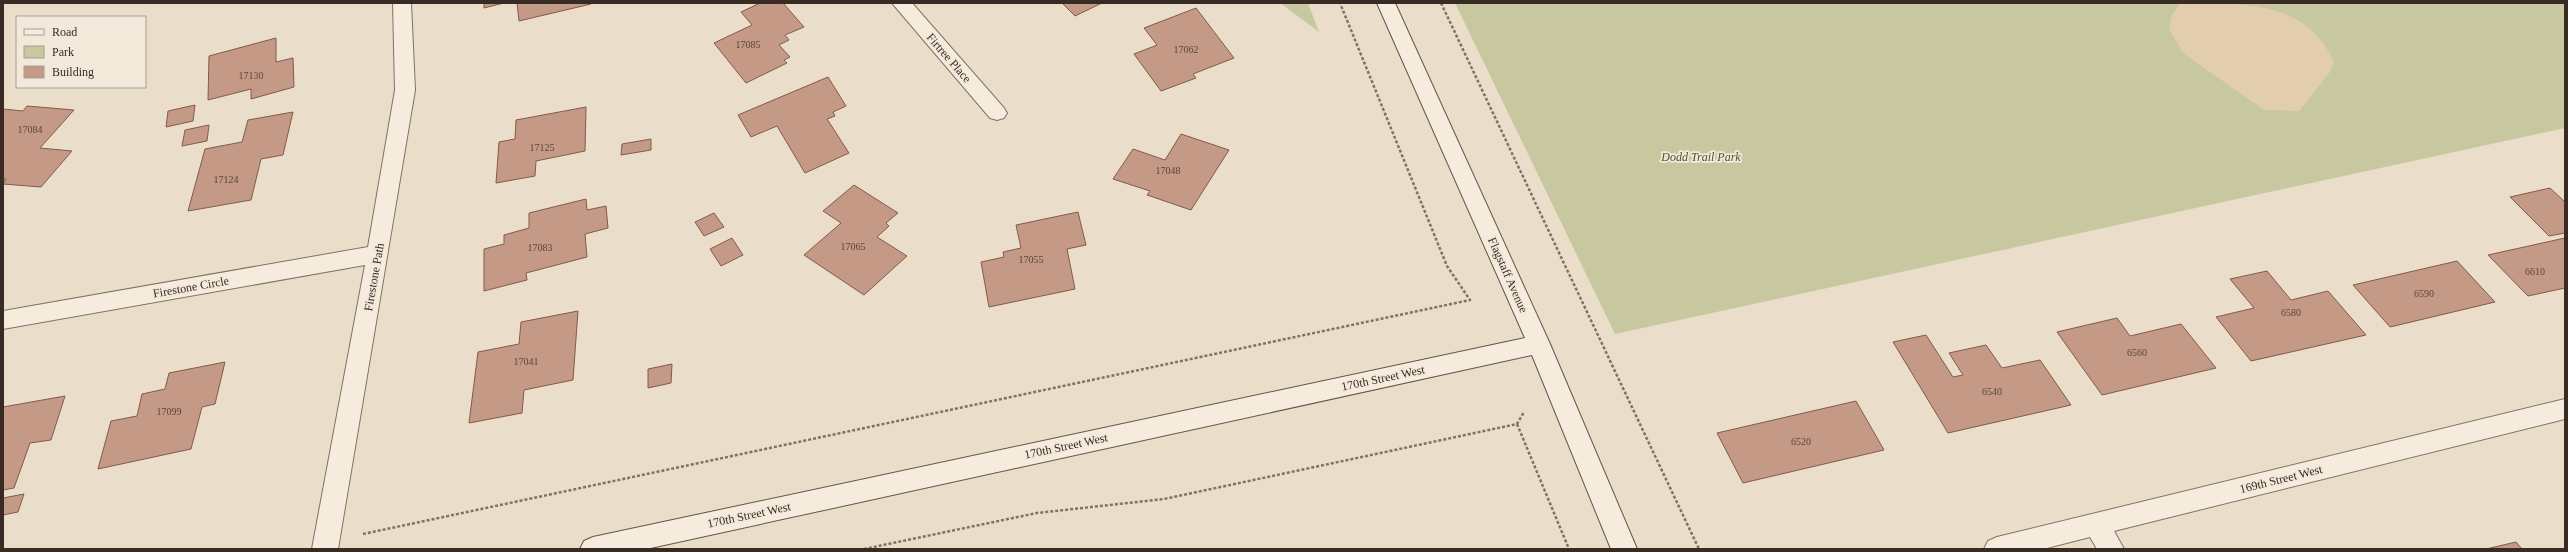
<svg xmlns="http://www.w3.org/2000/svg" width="2568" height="552" font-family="'Times New Roman',serif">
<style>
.green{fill:#c7c8a0}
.sand{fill:#e2ceac}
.building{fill:#c49985;stroke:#825a4a}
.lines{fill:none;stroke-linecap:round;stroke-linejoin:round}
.street-casing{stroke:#857161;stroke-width:2}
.secondary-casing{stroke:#675244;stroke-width:2}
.path{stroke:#857161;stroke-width:2.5;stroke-dasharray:3 2;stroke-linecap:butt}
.street{fill:#f6ecde;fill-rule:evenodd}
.secondary{fill:#f6ecde;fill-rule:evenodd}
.labels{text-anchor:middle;stroke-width:3.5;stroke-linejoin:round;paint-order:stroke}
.number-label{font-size:10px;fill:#5b463c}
.street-label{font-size:12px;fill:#382b23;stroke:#f2e9da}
.park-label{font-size:12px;font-style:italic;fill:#4c522c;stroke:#f2e9da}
</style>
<rect width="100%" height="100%" fill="#eadecb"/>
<!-- green -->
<path class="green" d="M1280,3H1308L1319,32Z
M1455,3H2565V128L1615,334Z"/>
<!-- sand -->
<path class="sand" d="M2180,3C2243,3 2306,0 2334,62L2330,72L2299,111L2264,110L2183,53L2169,29L2172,15Z"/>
<!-- building -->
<path class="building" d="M484,3H504L484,8Z
M517,3H591V4L519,21Z
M760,3H783L804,27L785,35L789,40L779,45L790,57L784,60L787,63L746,83L714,43L752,25L741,12Z
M1062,3H1102L1075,16Z
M1196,8L1234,58L1193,74L1196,78L1161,91L1134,54L1157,45L1144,28Z
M276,38V62L293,58L294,87L251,99V89L208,100L209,56Z
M828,77L846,106L833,112L835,116L827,119L849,153L805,173L777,126L751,137L738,115Z
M195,105L193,121L166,127L168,111Z
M27,106L74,110L40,148L72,151L41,187L3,184L6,179H3V109L23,111Z
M586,107L585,151L536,161L535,176L496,183L499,142L515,139L516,120Z
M293,112L283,155L261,159L251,200L188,211L205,149L242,142L248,120Z
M209,125L207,141L182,146L185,130Z
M1181,134L1229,150L1191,210L1147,195L1150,191L1113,179L1133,149L1165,160Z
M651,139V150L621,155L622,144Z
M854,185L898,213L886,223L889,226L877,237L907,256L864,295L804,255L841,223L823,211Z
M2550,188L2565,202V233L2549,236L2510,197Z
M586,199L587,210L606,206L608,228L585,234L587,257L526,273L527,280L484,291V249L504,244V235L529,228V213Z
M1078,212L1086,245L1067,249L1075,289L989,307L981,262L1004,257L1003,252L1021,248L1016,225Z
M714,213L724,227L704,236L695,222Z
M732,238L743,255L721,266L710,249Z
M2565,238V288L2528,296L2488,255Z
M2457,261L2495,302L2390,327L2353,285Z
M2267,271L2291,300L2328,291L2366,335L2251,361L2216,317L2254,308L2230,279Z
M578,311L573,380L524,390L522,413L469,423L478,352L519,344L521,322Z
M2117,318L2130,336L2181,324L2216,368L2102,395L2057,332Z
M1926,335L1953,377L1963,375L1949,353L1986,345L2002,368L2040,360L2071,405L1948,433L1893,342Z
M225,362L215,404L202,407L191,449L98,469L111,421L137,416L142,394L165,389L169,373Z
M672,364L671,383L648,388V369Z
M65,396L51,440L30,443L14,488L3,490V407Z
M1856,401L1884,450L1743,483L1717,433Z
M24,494L18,512L3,515V498Z
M2516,542L2522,549H2486Z"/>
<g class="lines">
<defs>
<path id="street" d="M393,3H411L415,90L338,549H312L365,265L3,329V311L368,247L395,90Z
M892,3H912L1004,108L1007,113L1004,118L997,120L990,118Z
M2565,399V419L2114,531L2124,549H2097L2090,537L2043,549H1984L1988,541L1997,537Z"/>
<path id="secondary" d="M1377,3H1395L1550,344L1637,549H1611L1532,355L646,549H580L584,541L593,537L1525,338Z"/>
</defs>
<!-- street casing -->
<use href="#street" class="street-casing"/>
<!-- secondary casing -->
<use href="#secondary" class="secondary-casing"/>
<!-- path -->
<path class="path" d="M1441,3L1699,549
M1517,424L1569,549
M363,534L1470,300L1447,266L1340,3
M864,549L1037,513L1164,499L1517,424L1524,412"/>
<!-- street -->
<use href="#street" class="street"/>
<!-- secondary -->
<use href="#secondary" class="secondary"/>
</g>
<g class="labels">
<!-- number labels -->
<g class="number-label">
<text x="748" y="48">17085</text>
<text x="1186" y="53">17062</text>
<text x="251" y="79">17130</text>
<text x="30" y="133">17084</text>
<text x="542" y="151">17125</text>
<text x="1168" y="174">17048</text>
<text x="226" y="183">17124</text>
<text x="853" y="250">17065</text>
<text x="540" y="251">17083</text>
<text x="1031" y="263">17055</text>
<text x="2535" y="275">6610</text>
<text x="2424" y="297">6590</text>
<text x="2291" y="316">6580</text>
<text x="2137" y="356">6560</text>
<text x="526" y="365">17041</text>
<text x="1992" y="395">6540</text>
<text x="169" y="415">17099</text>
<text x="1801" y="445">6520</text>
</g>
<!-- street labels -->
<g class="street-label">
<text transform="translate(949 58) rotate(49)" y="4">Firtree Place</text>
<text transform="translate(1508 275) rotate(66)" y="4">Flagstaff Avenue</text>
<text transform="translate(374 277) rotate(-80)" y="4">Firestone Path</text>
<text transform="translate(191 287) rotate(-10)" y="4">Firestone Circle</text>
<text transform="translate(1383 378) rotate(-12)" y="4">170th Street West</text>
<text transform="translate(1066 446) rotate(-12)" y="4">170th Street West</text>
<text transform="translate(2281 479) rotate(-14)" y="4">169th Street West</text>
<text transform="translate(749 515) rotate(-12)" y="4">170th Street West</text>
</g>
<!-- park labels -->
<g class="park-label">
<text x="1701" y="161">Dodd Trail Park</text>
</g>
</g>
<!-- border -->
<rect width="2568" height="552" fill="none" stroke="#382b23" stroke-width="8"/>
<!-- legend -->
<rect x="16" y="16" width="130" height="72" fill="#f2e9da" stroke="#a89d91"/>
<rect x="24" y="29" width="20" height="6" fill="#f6ecde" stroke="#a89d91"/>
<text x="52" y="36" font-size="12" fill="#382b23">Road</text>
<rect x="24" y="46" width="20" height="12" fill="#c7c8a0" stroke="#a89d91"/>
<text x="52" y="56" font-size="12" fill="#382b23">Park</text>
<rect x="24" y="66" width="20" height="12" fill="#c49985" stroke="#a89d91"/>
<text x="52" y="76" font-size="12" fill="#382b23">Building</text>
</svg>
